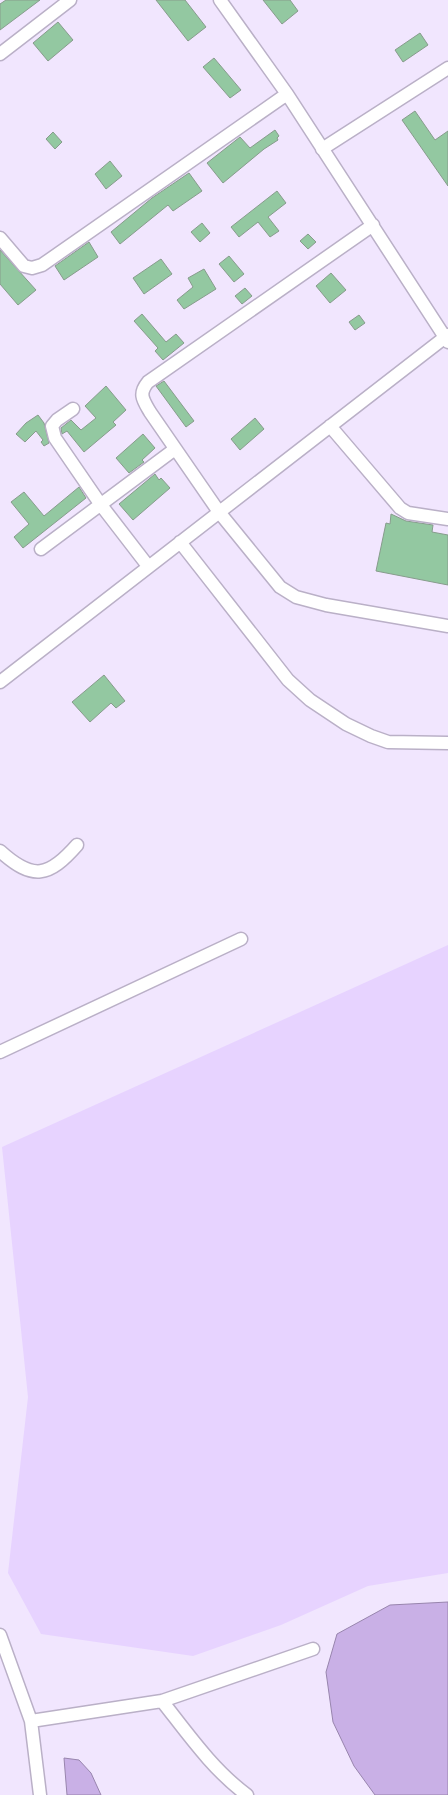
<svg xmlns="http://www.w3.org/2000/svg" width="448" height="1795" font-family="Raleway,sans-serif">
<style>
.green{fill:#e7d3ff}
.water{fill:#c9b0e6;stroke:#9885ad}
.building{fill:#93c8a1;stroke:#879c8c}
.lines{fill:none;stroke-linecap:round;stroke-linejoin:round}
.minor-casing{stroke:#bab0c7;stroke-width:15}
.minor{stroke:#fff;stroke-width:12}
</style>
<rect width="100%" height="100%" fill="#f1e6fe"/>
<!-- green -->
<path class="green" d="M448,945V1573L368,1586L281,1625L193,1656L41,1634L8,1573L28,1397L2,1147Z"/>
<!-- water -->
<path class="water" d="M448,1602V1795H375L354,1766L333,1722L326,1672L337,1634L390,1605Z
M64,1758L79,1760L91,1773L101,1795H67Z"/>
<!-- building -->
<path class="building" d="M6,0H40L0,30V4Z
M156,0H185L206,27L188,41Z
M263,0H290L298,11L282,24Z
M58,22L73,40L48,61L33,43Z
M420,33L428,45L403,62L395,50Z
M214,58L241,90L230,98L203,67Z
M415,111L435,140L448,131V186L402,120Z
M275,130L279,136L277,138L278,140L264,149L223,183L207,163L240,137L250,148Z
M53,132L62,142L55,149L46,139Z
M110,161L122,176L106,189L95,174Z
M189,173L202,191L173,211L168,205L120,244L111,232L152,198Z
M277,191L286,203L268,217L279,231L270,237L258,222L239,237L231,227Z
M202,223L210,233L200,242L191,232Z
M308,234L316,242L308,249L300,241Z
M89,242L98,257L64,280L55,266Z
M0,250L36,290L18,305L0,284Z
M229,256L244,274L234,282L219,264Z
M161,259L172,274L144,294L133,278Z
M204,269L216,289L184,309L177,300L193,287L188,278Z
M331,273L346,290L330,303L316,286Z
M245,288L252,296L242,304L235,296Z
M142,314L166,342L176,334L184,343L163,360L155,351L158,348L134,321Z
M359,315L365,323L355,330L349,322Z
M164,381L194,421L186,427L156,386Z
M106,386L126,410L113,422L116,425L84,452L67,431L62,434L61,428L71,420L81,430L96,418L85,406Z
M38,415L44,423L49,443L44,446L41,442L43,440L36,431L25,442L16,434L26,423Z
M255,418L264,429L240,450L231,439Z
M143,434L155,448L142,460L144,462L129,473L116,458Z
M155,474L159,480L161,478L170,488L133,520L119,504Z
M79,487L86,498L23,548L14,537L29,524L11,502L24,492L44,516Z
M391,514L406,521L433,525L432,532L448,535V585L376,571L386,523L390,524Z
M104,675L125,701L116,708L111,703L90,722L72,702Z"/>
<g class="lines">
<defs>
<path id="minor" d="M220,0L287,94L448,342
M0,54L70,0
M322,149L448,68
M373,225L148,382C138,394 143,400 150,412L219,512L280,587L296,597L326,605L448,626
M0,238L24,266L32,268L42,265L287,94
M73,409L57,420L52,426L55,438L101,505L148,566
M330,426L400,508L408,513L448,519
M180,542L288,680L310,700L346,724L371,736L388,742L448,743
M41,549L175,449
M0,682L448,335
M0,851C33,881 49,877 77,845
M0,1052L241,939
M0,1635L31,1721L40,1795
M162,1701C188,1734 213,1770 247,1795
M31,1721L162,1701L313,1649"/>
</defs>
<!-- minor casing -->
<use href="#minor" class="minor-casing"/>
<!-- minor -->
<use href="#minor" class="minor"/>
</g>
</svg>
